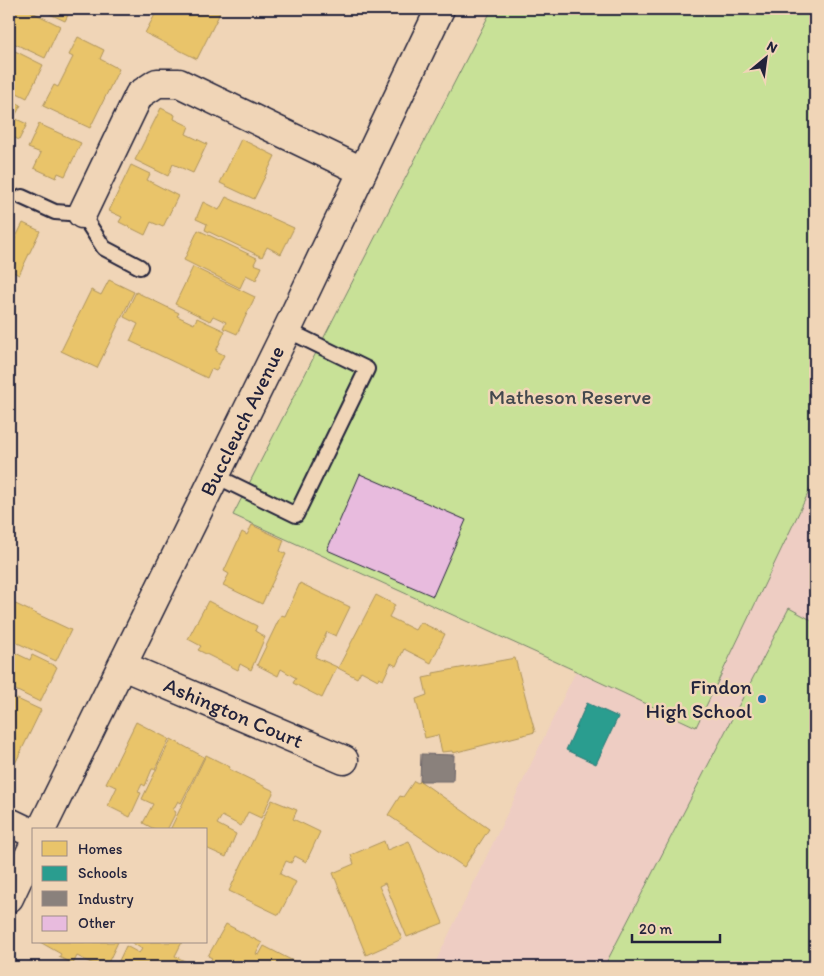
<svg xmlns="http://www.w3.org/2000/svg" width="824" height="976" font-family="Itim,sans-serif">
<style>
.built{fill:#eecdc3}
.green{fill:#c8e197;stroke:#758269}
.homes{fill:#e9c46a;stroke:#ad935c}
.schools{fill:#2a9d8f;stroke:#287876}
.industry{fill:#8a817c;stroke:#6b6468}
.building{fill:#e8bbde;stroke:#22223b}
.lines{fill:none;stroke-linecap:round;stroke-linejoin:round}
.service-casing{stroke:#22223b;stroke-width:18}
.minor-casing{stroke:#22223b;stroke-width:31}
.service{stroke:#f0d5b7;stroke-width:14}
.minor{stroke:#f0d5b7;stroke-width:28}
.poi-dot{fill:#1f6fb2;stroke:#f0d5b7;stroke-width:2}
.labels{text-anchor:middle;stroke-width:5;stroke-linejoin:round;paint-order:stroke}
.park-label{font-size:21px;fill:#43484d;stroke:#f0d5b7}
.street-label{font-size:21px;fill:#22223b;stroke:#f0d5b7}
.poi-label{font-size:21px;fill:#22223b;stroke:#f0d5b7;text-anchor:end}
</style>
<rect width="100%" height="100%" fill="#f0d5b7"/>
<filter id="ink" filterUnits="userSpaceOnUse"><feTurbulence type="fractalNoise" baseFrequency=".02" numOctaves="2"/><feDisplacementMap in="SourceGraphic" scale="10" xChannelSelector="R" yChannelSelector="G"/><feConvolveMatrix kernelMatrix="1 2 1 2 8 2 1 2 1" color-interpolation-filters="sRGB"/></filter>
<g filter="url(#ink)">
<!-- built -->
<path class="built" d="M815,479V967H433L576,671L696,727Z"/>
<!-- green -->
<path class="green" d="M492,9H815V479L696,727L576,671L233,515Z
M789,608L815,622V967H604Z"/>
<!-- homes -->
<path class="homes" d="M9,9H26L60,26L45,58L9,41Z
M39,9H71L65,21Z
M158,9H211L220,13L197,59L145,33Z
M78,37L104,50L100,59L119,69L90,128L43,106L54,85L58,87L73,57L69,55Z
M9,48L43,65L27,98L9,89Z
M9,99L21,105L14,118L27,124L19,140L9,135Z
M161,108L175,115L174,119L189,126L186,134L207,144L193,173L173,164L168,176L135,160Z
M39,124L81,143L65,176L58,173L56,178L34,168L41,153L28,148Z
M241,139L275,156L254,199L220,183Z
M131,165L150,174L147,180L178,196L163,227L151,222L145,235L119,222L122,217L109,211Z
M226,197L294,228L281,254L267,247L262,257L205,230L207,224L196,219L203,202L219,210Z
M23,223L40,231L19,275L9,270V251Z
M198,230L257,258L254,264L262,267L256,280L246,275L240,288L184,260Z
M193,267L255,297L237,334L223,328L226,322L213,316L210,321L175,304Z
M109,280L134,292L97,368L61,351L91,290L101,295Z
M136,292L179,313L177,316L194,324L197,318L225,331L216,351L224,355L216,371L211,369L207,378L130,341L138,324L124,317Z
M252,525L284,540L280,551L286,554L262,604L223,585L229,574L224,571L242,532L247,535Z
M300,583L350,607L336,636L327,632L315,657L337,667L322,698L293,683L296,678L281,669L278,676L257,665L281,615L285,616Z
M376,595L395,605L389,617L415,630L420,622L445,634L431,663L404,649L396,666L391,663L383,680L379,678L378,680L361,671L357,678L338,668Z
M9,601L71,630L56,661L9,639Z
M208,601L257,626L255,631L265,637L251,670L240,664L238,670L198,650L201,646L188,639Z
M9,650L30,660L32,655L57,667L40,702L9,687Z
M515,658L535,732L453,753L452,751L442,752L438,735L425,738L416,699L427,695L423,678L433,676V673Z
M13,697L41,710L11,772L9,771V706Z
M136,722L169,739L155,769H152L145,786L142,784L138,792L141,793L130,817L108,806L117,787L106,783Z
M171,739L204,757L181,803L178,801L173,810L176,812L167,830H156L143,823L153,804L142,799Z
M206,755L230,767L229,769L274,791L261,818L248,812L241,826L222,816L217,824L236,834L226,857L206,848V830H170Z
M414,781L418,783L420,781L489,829L464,867L388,815L400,796L403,797Z
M272,800L297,810L293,819L320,832L306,862L295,856L291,863L286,861L280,874L296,882L279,915L229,891Z
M384,841L387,850L409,841L443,923L407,937L385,883L379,886L402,939L366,955L333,873L354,864L351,855Z
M226,924L262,943L256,954L259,955L264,946L297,963L295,967H203L206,961L209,963L212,958L208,956Z
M40,942H118L106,967H99L77,956L73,964L59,957L61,954Z
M131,942H182L175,956L196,967H116L126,946L139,953L142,949Z"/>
<!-- schools -->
<path class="schools" d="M587,703L618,717L596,764L566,750Z"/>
<!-- industry -->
<path class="industry" d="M421,754L454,755L453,781H420Z"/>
<!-- building -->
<path class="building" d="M360,474L466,520L433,596L327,550Z"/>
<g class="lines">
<defs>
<path id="service" d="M22,197L55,212L82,214L104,248L140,267
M216,476L296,515L367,369L287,330"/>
<g id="minor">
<path d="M82,214L139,95L157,83H179L362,171"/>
<path id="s1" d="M123,666L344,760"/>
<path d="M9,822L34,834"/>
<path id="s2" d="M41,830L287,330L440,9"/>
<path d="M9,898L34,845"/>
</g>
</defs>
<!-- service casing -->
<use href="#service" class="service-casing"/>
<!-- minor casing -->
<use href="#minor" class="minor-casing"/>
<!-- service -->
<use href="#service" class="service"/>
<!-- minor -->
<use href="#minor" class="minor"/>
</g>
</g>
<!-- markers -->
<circle class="poi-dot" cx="762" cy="699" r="5"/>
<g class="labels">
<!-- park labels -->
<g class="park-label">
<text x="570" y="404">Matheson Reserve</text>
</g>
<!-- street labels -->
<g class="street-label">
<text dy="7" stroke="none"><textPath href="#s2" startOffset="456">Buccleuch Avenue</textPath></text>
<text dy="7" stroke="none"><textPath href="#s1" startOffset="120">Ashington Court</textPath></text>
</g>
<!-- poi labels -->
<g class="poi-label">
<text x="752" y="694">Findon<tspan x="752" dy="24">High School</tspan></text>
</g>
</g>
<!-- margin -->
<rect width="824" height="976" fill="none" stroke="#f0d5b7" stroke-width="30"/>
<rect x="15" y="15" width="794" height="946" fill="none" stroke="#22223b" stroke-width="2" filter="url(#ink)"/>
<!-- legend -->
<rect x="32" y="828" width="175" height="115" fill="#f0d5b7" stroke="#9e8d85"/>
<rect x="42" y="841" width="25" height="15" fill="#e9c46a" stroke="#9e8d85"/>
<text x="78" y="854" font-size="15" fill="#22223b">Homes</text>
<rect x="42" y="866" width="25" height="15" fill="#2a9d8f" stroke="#9e8d85"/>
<text x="78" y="878" font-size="15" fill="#22223b">Schools</text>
<rect x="42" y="891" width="25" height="15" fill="#8a817c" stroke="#9e8d85"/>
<text x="78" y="904" font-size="15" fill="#22223b">Industry</text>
<rect x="42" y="916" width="25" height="15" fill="#e8bbde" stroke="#9e8d85"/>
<text x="78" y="928" font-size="15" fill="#22223b">Other</text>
<!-- north arrow -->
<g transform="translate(766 58) rotate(29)" stroke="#f0d5b7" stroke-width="4" paint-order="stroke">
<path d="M0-4L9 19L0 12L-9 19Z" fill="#22223b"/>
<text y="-8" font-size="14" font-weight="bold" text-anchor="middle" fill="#22223b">N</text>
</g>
<!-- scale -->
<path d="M632 934v8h88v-8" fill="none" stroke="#22223b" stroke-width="2.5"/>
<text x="639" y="934" font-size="15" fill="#22223b" stroke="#f0d5b7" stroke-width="4" paint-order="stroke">20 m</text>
</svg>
